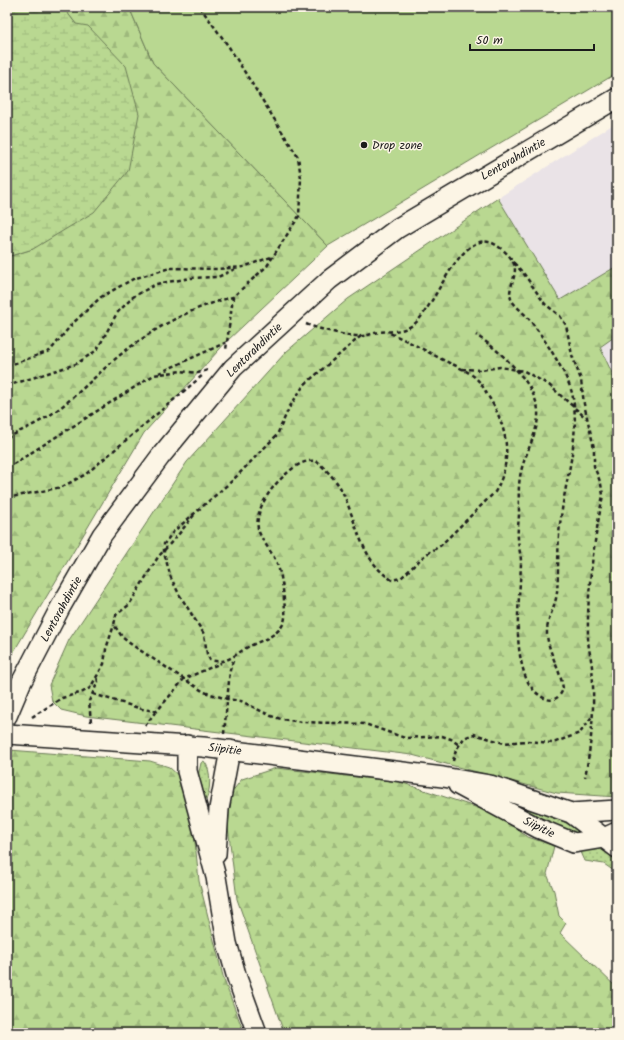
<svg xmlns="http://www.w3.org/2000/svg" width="624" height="1040" font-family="Kalam,sans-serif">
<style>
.built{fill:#eae3e7}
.grass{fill:url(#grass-dots);stroke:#6a7a56}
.forest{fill:url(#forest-firs);stroke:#6a7a56}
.wetland{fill:url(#wetland-marsh);stroke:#6a7a56}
.park{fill:#b9d891;stroke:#6a7a56}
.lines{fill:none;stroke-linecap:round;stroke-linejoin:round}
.minor-casing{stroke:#1c1c1c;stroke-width:22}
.path{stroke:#1c1c1c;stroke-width:2.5;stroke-dasharray:4 3;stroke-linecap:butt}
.minor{stroke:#fcf5e5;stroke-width:19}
.poi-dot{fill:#1c1c1c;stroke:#fcf5e5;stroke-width:1.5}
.labels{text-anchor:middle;stroke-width:3;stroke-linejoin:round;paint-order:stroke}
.poi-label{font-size:12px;fill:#1c1c1c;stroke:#fcf5e5;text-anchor:start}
.street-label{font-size:12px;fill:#1c1c1c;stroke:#fcf5e5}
</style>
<defs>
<pattern id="grass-dots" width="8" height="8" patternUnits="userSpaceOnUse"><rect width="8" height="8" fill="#b9d891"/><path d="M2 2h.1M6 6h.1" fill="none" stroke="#9eb97c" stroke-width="1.8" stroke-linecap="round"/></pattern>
<pattern id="forest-firs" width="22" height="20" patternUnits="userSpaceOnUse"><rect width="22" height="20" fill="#b9d891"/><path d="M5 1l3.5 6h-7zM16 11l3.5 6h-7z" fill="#9eb97c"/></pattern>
<pattern id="wetland-marsh" width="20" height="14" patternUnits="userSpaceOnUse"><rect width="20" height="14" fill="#b9d891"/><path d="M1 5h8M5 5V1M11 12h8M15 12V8" fill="none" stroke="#9eb97c"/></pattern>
</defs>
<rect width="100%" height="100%" fill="#fcf5e5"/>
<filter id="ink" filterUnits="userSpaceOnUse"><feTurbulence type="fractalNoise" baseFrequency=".025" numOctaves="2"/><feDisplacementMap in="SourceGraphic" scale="8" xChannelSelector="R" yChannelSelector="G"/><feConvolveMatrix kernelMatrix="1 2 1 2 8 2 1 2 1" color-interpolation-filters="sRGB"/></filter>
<g filter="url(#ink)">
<!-- built -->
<path class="built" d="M617,122V266L560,301L498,198Z
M617,335V384L600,347Z"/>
<!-- grass -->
<path class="grass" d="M204,761C212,770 211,792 205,802L198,776L201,763Z
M494,796L554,816L585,834L573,836Z
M600,846L617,855V873L604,864L585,861L581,852Z"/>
<!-- forest -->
<path class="forest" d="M63,7H129L153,63L328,246L227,341L144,433L7,663V257L33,249L76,24Z
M498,198L560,300L617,266V335L600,347L617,384V797L557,793L412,755L86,716L61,710L52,701L49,685L69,640L187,462L286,352L348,299Z
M9,750L150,761L169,767L181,778L194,832L199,881L224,980L244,1033H7V756Z
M276,768L400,782L493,813L528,837L554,846L547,874L554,891L559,916L566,923L560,933L617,988V1033H284L237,899L228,827L231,793L242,779Z"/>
<!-- wetland -->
<path class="wetland" d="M7,7H63L76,24L88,26L126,66L139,114L128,171L94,212L33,249L7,257Z"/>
<!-- park -->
<path class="park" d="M129,7H617V73L328,246L153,63Z"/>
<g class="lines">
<defs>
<path id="minor" d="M7,716L21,683L60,608L102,535L160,457L233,368L329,280L398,228L617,98
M7,734L203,747L443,777L490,785L571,813L617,810
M187,745V771L216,877L227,943L237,978L257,1033
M458,785L538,828L574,843L604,838L617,832
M571,813L617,848
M216,854L219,809L230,750"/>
</defs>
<!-- minor casing -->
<use href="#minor" class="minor-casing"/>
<!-- path -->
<path class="path" d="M200,7L229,47L298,157L301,178L299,216L267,266L233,297L226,350
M514,263L524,274L545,304L560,316L566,325L572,355L581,380L584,404L594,448V466L601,484L603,495C594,542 587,589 588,637C588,647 591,657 592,667C595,704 592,741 585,777
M306,324C318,329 349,337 361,336C367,336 373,333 379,332C391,331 402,332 413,325C435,310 461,223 496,245C502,249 510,255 513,262C520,275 505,289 512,301C516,307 524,313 529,319C542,335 567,373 572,393C581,435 566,476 561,517C557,542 559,567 557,592C556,605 548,617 547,630C546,650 561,669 563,689C554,712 532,693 526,678C512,641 520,600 521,562C521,554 518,546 518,538C517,530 519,521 519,513C519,501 518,489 520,477C523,454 543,427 537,405C530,378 499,350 476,335
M361,336L304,385L289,408L277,435L269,443L233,480L173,532L164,544V553L171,578L179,594L204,634L207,654L210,660C227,665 235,654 248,647C259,641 275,637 282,626C287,618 285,609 284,600C283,586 281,573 276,561C271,551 263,542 259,532C252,513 271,487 284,476C292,468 304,459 316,461C325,468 339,483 343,493C357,523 361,561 392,580L401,578L425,555L440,546L495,492C513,461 508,429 490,399C485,391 481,381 472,375C464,369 454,365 445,361C426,351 407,340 387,332
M7,366L50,351L72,324L101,297L133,279L170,268L217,269L243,267L274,256
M462,369L481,370L500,367L524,371L549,385L586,418
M159,373L227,342
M7,386L76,364L97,350L117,313L133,297L156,284L191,278L218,277L235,269
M7,438C22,430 39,423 53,413C77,396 97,374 120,355C154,328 190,308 233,297
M7,468L154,375L181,371L198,373L208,370
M7,498L62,487L86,474L203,375
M194,515L178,535L158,557L129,605L116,615L114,625L123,638L132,645L204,692L227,699L241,701L271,716L281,719L302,722L365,724L405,738L442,736L451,739L459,745
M93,694L142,709L157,711L184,679L221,663
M32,717L62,698L83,692L90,688L104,664L106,649L114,625
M91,722L89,701L98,682L97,677
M145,726L156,711
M224,734L230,670L234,658
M453,761L456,750L464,738L474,734L504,743L526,741L553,743L580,733L593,715"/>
<!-- minor -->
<use href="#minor" class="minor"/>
</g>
</g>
<!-- markers -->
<circle class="poi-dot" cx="364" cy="145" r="4"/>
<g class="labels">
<!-- poi labels -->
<g class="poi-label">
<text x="372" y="149">Drop zone</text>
</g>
<!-- street labels -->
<g class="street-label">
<text transform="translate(513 159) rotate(-30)" y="4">Lentorahdintie</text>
<text transform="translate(254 350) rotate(-44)" y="4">Lentorahdintie</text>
<text transform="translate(61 609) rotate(-61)" y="4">Lentorahdintie</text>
<text transform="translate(225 749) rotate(7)" y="4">Siipitie</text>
<text transform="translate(539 827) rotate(26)" y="4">Siipitie</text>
</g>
</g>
<!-- margin -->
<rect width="624" height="1040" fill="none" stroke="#fcf5e5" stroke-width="24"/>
<rect x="12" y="12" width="600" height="1016" fill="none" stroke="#1c1c1c" stroke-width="1.5" filter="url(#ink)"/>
<!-- scale -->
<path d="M470 44v6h124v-6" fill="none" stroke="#1c1c1c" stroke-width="2"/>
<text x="476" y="44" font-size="12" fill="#1c1c1c" stroke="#fcf5e5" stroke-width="3" paint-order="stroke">50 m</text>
</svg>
